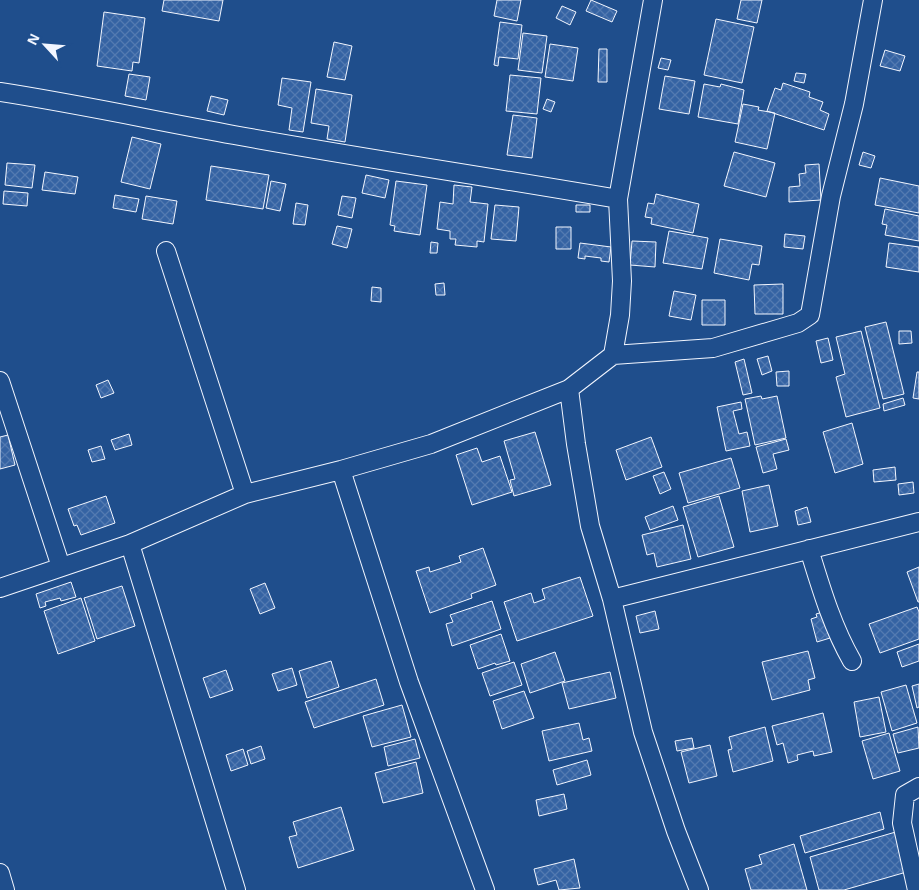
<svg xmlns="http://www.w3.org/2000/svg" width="919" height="890" font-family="Arial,sans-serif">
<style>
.building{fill:url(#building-cross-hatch);stroke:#f2f6ff}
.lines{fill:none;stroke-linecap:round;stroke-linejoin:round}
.minor-casing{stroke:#f2f6ff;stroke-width:20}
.minor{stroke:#1f4e8c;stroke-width:18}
</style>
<defs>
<pattern id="building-cross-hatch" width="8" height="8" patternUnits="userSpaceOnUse" patternTransform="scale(1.25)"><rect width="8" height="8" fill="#3563a3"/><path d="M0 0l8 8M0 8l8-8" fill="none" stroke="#537ab1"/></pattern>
</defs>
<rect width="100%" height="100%" fill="#1f4e8c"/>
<!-- building -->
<path class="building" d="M164,0H223L219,21L162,11Z
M497,0H521L517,21L494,16Z
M591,0L617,11L612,22L586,11Z
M741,0H762L757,23L737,19Z
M562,6L576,12L570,25L556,18Z
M104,12L145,18L139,63L133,62L132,71L97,66Z
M716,19L754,27L742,83L704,75Z
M500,22L522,25L518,59L499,57L498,66L494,65Z
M523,33L547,36L542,73L518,70Z
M334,42L352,46L345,80L327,77Z
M550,44L578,48L573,81L545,77Z
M599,49H607V82H598Z
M885,50L905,56L900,71L880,66Z
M661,58L671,60L668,70L658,68Z
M796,73L806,74L804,83L794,81Z
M129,74L150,77L146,100L125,96Z
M510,75L541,78L537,114L506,111Z
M665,76L695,81L689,114L659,109Z
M282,78L311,82L303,132L289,130L292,108L278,105Z
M783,83L810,92L809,97L823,102L820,110L829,114L824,130L767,111L775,88L781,90Z
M704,84L720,87L721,84L744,90L738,124L698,117Z
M316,89L352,95L345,142L327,139L329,126L311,123Z
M211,96L228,100L224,115L207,111Z
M547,99L555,102L551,112L543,109Z
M743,104L759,107L758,110L775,113L767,149L735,142Z
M513,115L537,118L532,158L507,155Z
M132,137L161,144L150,189L121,182Z
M734,152L775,163L766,197L724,186Z
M863,152L875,156L871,168L859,165Z
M7,163L35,165L32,188L5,185Z
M819,164L821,200L789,202V187L800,186L799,174L806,173L805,165Z
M211,166L269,175L263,209L206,200Z
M45,172L78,177L75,194L42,190Z
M366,175L389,180L385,198L362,193Z
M880,178L919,186V213L875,205Z
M271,181L286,184L280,211L266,208Z
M396,181L427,185L420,235L394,231L395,226L390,225Z
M454,185L472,187L470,202L488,204L484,242L477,241V247L455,245L456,239H450V231L437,229L440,202L453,204Z
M4,191L28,193L27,206L3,204Z
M656,194L699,204L693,233L651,224L652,218L645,217L648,203L654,204Z
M115,195L139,199L136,212L113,208Z
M146,196L177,201L173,224L142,219Z
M342,196L356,198L352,218L338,215Z
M296,203L308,205L305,225L293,224Z
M495,205L519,207L516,241L491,239Z
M576,205H590V212H576Z
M885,209L919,216V241L885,235L887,225L882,224Z
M337,226L352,229L347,248L332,244Z
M556,227H571V249H556Z
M669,231L708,238L702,269L663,263Z
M785,234L805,236L803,249L784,247Z
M720,239L762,246L759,265L752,264L749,280L714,273Z
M632,241L656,242L655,267L630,265Z
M431,242L438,243L437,253H430Z
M580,243L611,247L609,262L601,261V258L585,256V259L578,258Z
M889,243L919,247V272L886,267Z
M444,283L445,295H436L435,284Z
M783,284V314H755L754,285Z
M372,287L381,288V302L371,301Z
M674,291L696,295L691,320L669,316Z
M702,300H725V325H702Z
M886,322L904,394L883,399L865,327Z
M861,331L880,408L846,417L836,377L845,374L836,337Z
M899,331H911L912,343L899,344Z
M828,338L833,360L821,363L816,341Z
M768,356L772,371L762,375L757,359Z
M744,359L752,393L743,395L735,362Z
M789,371V386H777L776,372Z
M917,372H919V399L913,398Z
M108,380L114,393L101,398L96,385Z
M761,396L762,399L777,396L786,438L755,445L745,399Z
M903,398L905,405L884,411L883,404Z
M741,402L742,409L733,411L739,434L747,432L750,446L726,451L717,407Z
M852,423L863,464L835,473L823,432Z
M535,432L551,485L514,496L510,480L515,479L504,441Z
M129,434L132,445L115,450L111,440Z
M8,435L15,465L0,469V437Z
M651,437L662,467L626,480L616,450Z
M786,439L789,450L773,454L777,469L763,473L756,447Z
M101,446L105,459L92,462L88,450Z
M477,448L482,462L500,456L512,492L472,505L456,455Z
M731,458L740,488L688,503L679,473Z
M895,467L896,480L874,482L873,470Z
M664,472L671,489L660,494L653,476Z
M913,482L914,493L899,495L898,484Z
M769,485L778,526L750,532L742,491Z
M106,496L115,523L81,535L77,525L74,526L68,509Z
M719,496L734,547L698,557L683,507Z
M673,506L678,520L650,530L645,517Z
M807,507L811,522L798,525L795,511Z
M683,525L691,559L657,567L654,553L647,555L642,535Z
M483,548L496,585L471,594L472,598L430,613L416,571L429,567L430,572L461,562L459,556Z
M919,567V602H918L907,572Z
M580,577L593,616L517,641L504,602L531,593L534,603L545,599L542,589Z
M71,582L76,597L61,601L60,598L45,602L46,606L40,608L36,594Z
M265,583L275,608L260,614L250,589Z
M122,586L135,626L97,639L84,598Z
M81,598L95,641L58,654L44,611Z
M492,601L501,629L452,646L446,624L453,622L450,615Z
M917,607L919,612V639L880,653L869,624Z
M655,611L659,629L640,633L636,616Z
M823,612L830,638L817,642L811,619L817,617L816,614Z
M501,634L510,661L496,665L495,663L478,669L470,645Z
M919,644V661L902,667L897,652Z
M808,651L815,678L808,680L810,690L772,700L762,662Z
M555,652L565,681L530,693L521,664Z
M331,661L339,687L307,698L299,671Z
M514,662L522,685L490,696L482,673Z
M292,668L297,685L278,691L272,674Z
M226,670L233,690L210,698L203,678Z
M610,672L616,698L569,709L562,683Z
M376,679L384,705L314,728L305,702Z
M919,684V707L917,708L912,686Z
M906,685L917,723L892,731L881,692Z
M524,691L534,718L502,729L493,701Z
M879,697L886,732L860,737L854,702Z
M402,705L411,737L372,747L363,716Z
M823,713L832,752L814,756L813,751L797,755L798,760L788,763L783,743L777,745L772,726Z
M579,723L583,740L589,738L592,751L549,761L542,731Z
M765,727L773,761L733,772L728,750L732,749L729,737Z
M918,727L919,748L898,753L893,734Z
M889,733L900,771L873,779L862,741Z
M692,738L694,748L677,751L675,741Z
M415,739L420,758L388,766L384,747Z
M710,745L717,776L689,783L681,752Z
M261,746L265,759L251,764L247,751Z
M243,749L248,765L231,771L226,755Z
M587,760L591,775L557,785L553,770Z
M416,762L423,793L383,803L375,773Z
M564,794L567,809L539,816L536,800Z
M341,807L354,850L298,868L289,837L297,835L293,822Z
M880,812L884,829L805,853L800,836Z
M899,831L910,871L844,890H819L810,857Z
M794,844L807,890H751L745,869L762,864L759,855Z
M574,859L580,888L559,890L556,880L538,885L534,869Z"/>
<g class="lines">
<defs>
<path id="minor" d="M0,92C78,104 156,121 234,135C362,158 490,177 618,199
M166,251L245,494
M613,355L713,348L798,323L810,315L831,196L854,104L873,0
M0,381L61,567
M569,389L576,444L590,526L612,599L643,732L676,831L699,890
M341,470L409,682L485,890
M130,544L236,890
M809,549C821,588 832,626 852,661
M0,588L130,544L245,494L341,470L431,444L569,389L613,355L620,315L622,281L618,199L653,0
M612,599L919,522
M0,873L5,890
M917,890L902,823L905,795L919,787"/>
</defs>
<!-- minor casing -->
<use href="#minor" class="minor-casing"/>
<!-- minor -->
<use href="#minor" class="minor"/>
</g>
<!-- north arrow -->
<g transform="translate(45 45) rotate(296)" stroke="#1f4e8c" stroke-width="4" paint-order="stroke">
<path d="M0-4L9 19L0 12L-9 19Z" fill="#f2f6ff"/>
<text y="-8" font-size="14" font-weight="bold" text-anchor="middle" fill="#f2f6ff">N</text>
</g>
</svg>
